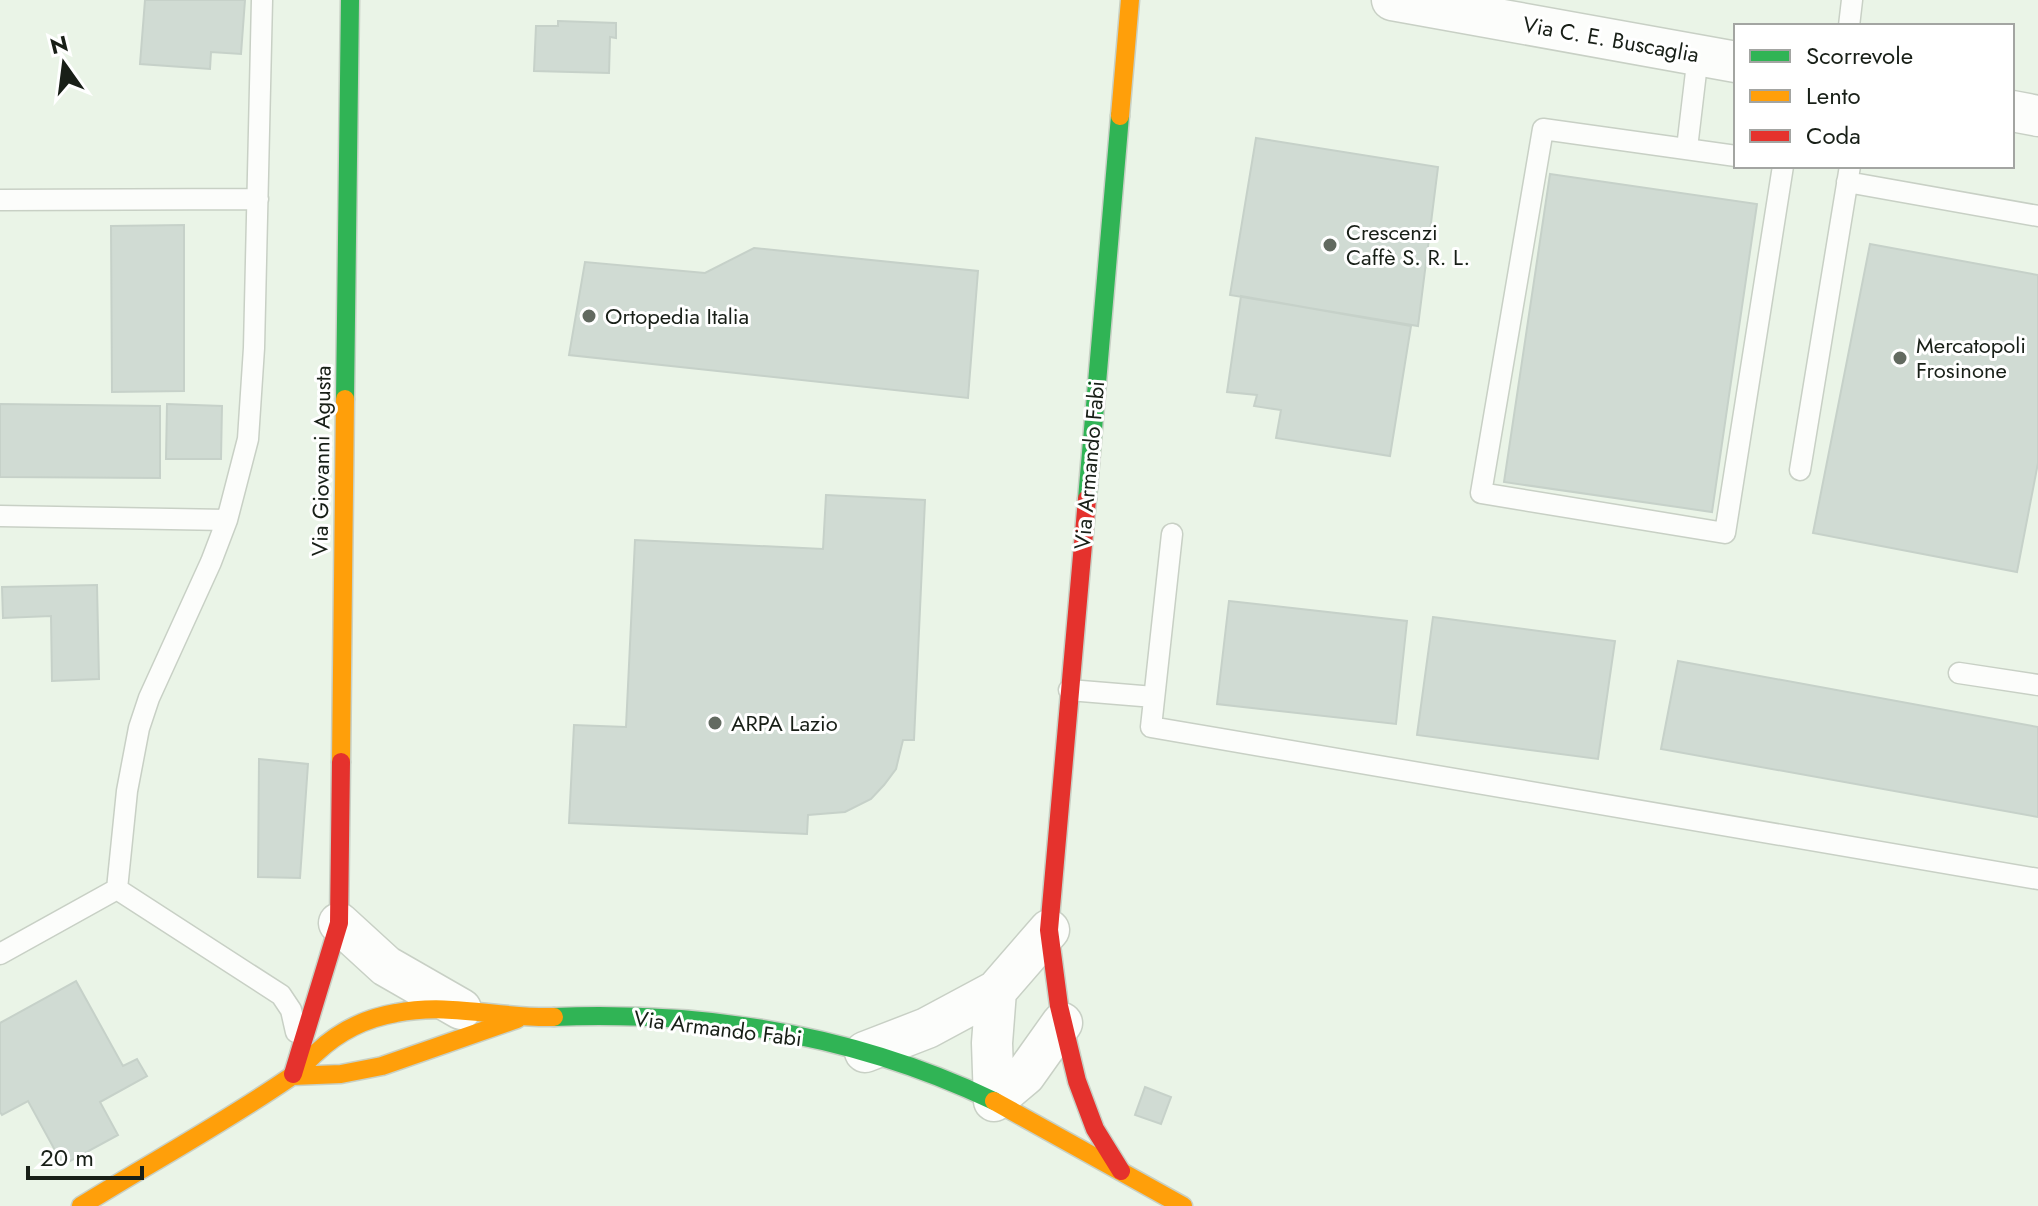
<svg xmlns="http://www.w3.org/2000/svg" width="2038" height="1206" font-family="Jost,sans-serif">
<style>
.building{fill:#d0dbd3;stroke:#c6d1c9;stroke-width:2}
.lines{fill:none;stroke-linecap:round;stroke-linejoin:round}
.lane-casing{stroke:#c8d0c5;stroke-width:23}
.street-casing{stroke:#c8d0c5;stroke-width:43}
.fast-casing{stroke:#c8d0c5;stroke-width:21}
.slow-casing{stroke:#c8d0c5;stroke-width:21}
.jam-casing{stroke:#c8d0c5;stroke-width:21}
.lane{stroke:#fcfdfb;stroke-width:20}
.street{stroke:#fcfdfb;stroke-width:40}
.fast{stroke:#30b455;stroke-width:18}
.slow{stroke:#ff9f0a;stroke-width:18}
.jam{stroke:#e5322d;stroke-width:18}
.poi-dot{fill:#626a60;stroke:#fff;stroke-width:3}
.labels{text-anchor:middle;stroke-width:6;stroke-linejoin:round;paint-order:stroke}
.street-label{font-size:22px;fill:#181f17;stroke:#fff}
.poi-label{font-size:22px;fill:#181f17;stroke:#fff;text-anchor:start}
</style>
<rect width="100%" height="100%" fill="#eaf4e7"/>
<!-- building -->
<path class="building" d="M145,0H245L241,54L211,52L210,69L140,64Z
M558,21L616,23V38L610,37L609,73L534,71L536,26H558Z
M1256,138L1438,167L1418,326L1230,295Z
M1550,174L1757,204L1712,512L1504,482Z
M184,225V391L112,392L111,226Z
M1870,244L2038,275V463L2017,572L1813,533Z
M754,248L978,271L968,398L569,355L585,262L705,273Z
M1241,296L1411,326L1390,456L1276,438L1281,410L1254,406L1257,395L1227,392Z
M0,404L160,406V478L0,477Z
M167,404L222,406L221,459H166Z
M826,495L925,500L914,740H903L896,769L884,785L871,799L845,812L808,815L807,834L569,823L574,725L626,727L635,540L823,549Z
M97,585L99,679L52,681L51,616L3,618L2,587Z
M1229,601L1407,621L1396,724L1217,704Z
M1433,617L1615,641L1598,759L1417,735Z
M1678,661L2038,727V817L1661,749Z
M259,759L308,764L300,878L258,877Z
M76,981L123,1066L137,1059L147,1076L100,1102L118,1135L63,1165L28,1101L2,1115L0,1112V1023Z
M1145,1087L1171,1097L1161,1124L1135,1115Z"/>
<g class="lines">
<defs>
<path id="lane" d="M1849,26L1852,0
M1687,148L1698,55
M1736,156L1543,129L1481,493L1725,533L1783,166
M1847,182L2038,216
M0,200L258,199
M1800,470L1850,166
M0,516L227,520
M1172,534L1151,727L2038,879
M1959,673L2038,685
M1069,690L1154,697
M117,889L127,791L139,728L149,698L211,562L227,520L248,439L254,348L262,0
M0,954L117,889L281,995L291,1010L296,1032"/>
<path id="street" d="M1392,0L1736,62
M2012,111L2038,116
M339,923L386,966L461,1009
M865,1052L927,1028L996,991L1049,930
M994,1101L992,1043L996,991
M994,1101L1025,1075L1062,1023"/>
<path id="fast" d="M345,399L350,0
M1087,499L1120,116
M554,1017C706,1011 856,1035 994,1101"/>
<path id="slow" d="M1120,116L1130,0
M341,762L345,399
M292,1076L341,1074L382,1066L517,1019
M994,1101L1183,1206
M81,1206C150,1163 222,1124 289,1078C299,1071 307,1061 316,1053C339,1031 366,1018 396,1013C450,1002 501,1019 554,1017"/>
<path id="jam" d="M1087,499L1049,930L1059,1006L1077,1081L1095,1129L1121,1171
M293,1074L339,923L341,762"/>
</defs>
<!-- lane casing -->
<use href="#lane" class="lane-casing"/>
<!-- street casing -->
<use href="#street" class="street-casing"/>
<!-- fast casing -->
<use href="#fast" class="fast-casing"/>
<!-- slow casing -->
<use href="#slow" class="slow-casing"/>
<!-- jam casing -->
<use href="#jam" class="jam-casing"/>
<!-- lane -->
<use href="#lane" class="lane"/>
<!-- street -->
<use href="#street" class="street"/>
<!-- fast -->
<use href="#fast" class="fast"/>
<!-- slow -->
<use href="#slow" class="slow"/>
<!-- jam -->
<use href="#jam" class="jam"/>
</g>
<!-- markers -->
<g class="poi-dot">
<circle cx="1330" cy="245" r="8"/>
<circle cx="589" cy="316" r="8"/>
<circle cx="1900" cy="358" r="8"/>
<circle cx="715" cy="723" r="8"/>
</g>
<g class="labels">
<!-- street labels -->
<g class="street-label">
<text transform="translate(1611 39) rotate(10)" y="8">Via C. E. Buscaglia</text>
<text transform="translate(321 461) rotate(-89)" y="8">Via Giovanni Agusta</text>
<text transform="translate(1089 465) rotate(-85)" y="8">Via Armando Fabi</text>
<text transform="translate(718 1028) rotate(7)" y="8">Via Armando Fabi</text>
</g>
<!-- poi labels -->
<g class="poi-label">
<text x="1346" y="240">Crescenzi<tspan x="1346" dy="25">Caffè S. R. L.</tspan></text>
<text x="605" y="324">Ortopedia Italia</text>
<text x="1916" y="353">Mercatopoli<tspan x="1916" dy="25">Frosinone</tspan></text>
<text x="731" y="731">ARPA Lazio</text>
</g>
</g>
<!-- legend -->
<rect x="1734" y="24" width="280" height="144" fill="#ffffff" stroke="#a3a5a2" stroke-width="2"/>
<rect x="1750" y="50" width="40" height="12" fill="#30b455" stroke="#a3a5a2" stroke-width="2"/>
<text x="1806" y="64" font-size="24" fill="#181f17">Scorrevole</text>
<rect x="1750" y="90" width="40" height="12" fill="#ff9f0a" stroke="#a3a5a2" stroke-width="2"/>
<text x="1806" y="104" font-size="24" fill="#181f17">Lento</text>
<rect x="1750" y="130" width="40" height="12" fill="#e5322d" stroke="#a3a5a2" stroke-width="2"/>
<text x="1806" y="144" font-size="24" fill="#181f17">Coda</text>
<!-- north arrow -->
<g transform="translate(64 64) rotate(346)" stroke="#ffffff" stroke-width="6" paint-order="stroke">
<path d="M0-6L14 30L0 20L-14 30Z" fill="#181f17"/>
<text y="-12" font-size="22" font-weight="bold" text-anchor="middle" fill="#181f17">N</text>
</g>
<!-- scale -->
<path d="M28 1166v12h114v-12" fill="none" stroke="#181f17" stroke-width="4"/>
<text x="40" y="1166" font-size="24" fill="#181f17" stroke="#ffffff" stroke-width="6" paint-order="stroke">20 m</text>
</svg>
